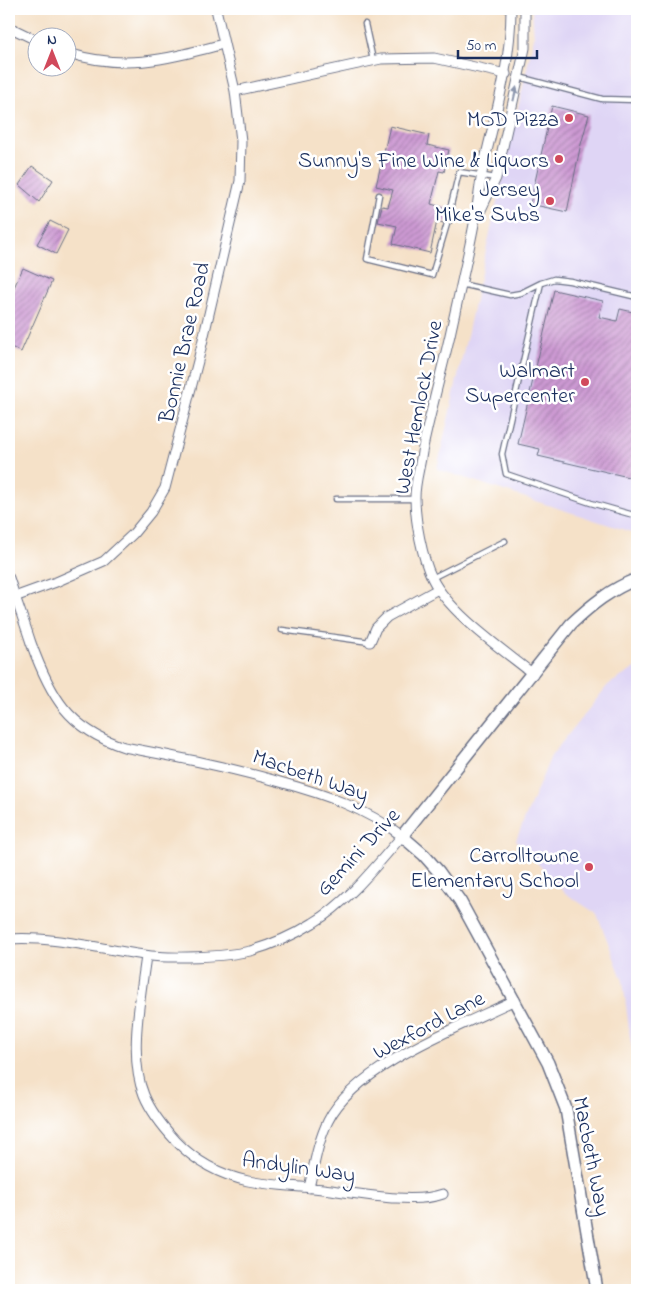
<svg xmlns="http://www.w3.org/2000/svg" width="646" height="1299" font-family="'Indie Flower',sans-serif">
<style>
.built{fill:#dfd5f5}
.building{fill:url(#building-hatch)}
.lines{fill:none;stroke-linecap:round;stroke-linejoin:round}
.service-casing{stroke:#676d83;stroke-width:7}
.minor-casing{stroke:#676d83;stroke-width:11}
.tertiary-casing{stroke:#676d83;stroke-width:14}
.service{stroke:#fff;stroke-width:4.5}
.minor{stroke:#fff;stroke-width:9}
.tertiary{stroke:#fff;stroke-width:11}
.oneway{fill:#8d97ae}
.poi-dot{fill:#d1495b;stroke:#fff;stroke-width:2}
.labels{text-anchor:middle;stroke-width:5;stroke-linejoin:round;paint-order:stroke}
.poi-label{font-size:22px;fill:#1b2f5e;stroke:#fff;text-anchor:end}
.street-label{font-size:22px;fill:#1b2f5e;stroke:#fff}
</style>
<defs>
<pattern id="building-hatch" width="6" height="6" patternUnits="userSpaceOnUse" patternTransform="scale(1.25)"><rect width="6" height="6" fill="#cd9ad3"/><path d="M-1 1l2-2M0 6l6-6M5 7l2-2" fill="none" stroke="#a67eae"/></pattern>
</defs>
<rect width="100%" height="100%" fill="#fff"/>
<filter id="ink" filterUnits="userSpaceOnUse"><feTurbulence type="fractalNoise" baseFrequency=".02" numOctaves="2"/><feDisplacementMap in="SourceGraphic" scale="10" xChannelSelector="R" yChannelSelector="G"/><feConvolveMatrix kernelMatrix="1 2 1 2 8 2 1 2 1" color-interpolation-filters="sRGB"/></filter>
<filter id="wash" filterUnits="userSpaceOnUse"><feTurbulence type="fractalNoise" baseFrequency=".0096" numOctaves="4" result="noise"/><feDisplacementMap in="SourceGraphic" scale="20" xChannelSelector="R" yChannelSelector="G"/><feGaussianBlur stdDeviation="1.12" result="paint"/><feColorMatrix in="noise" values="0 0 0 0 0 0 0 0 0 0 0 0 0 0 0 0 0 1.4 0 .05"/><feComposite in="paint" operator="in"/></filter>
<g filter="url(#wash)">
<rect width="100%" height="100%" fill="#f5e1c8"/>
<!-- built -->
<path class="built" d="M532,9H637V534L437,469L534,37Z
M637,667V1074L630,1038L623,981L597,914L565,893L516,840L551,756L608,685Z"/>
<g id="blocks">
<!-- building -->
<path class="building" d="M552,106L589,115L580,148L567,212L530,204Z
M390,126L429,135L427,145L449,150L444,172L439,171L431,204L446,208L449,213L455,210L451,225L448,220L443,223L437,221L430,253L393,244L397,226L378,222L382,206L388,207L393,190L376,186Z
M32,166L53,180L39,202L19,185Z
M50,221L68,230L56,254L37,244Z
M23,268L52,281L21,352L9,346V298Z
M554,290L603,301L599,317L617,321L620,309L637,313V479L538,456L540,449L518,444Z"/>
</g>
</g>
<g filter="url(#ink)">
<use href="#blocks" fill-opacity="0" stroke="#676d83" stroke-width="1"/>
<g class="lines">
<defs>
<path id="service" d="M365,24L373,60
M519,77L602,99L637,100
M379,195L367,259L432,275L447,224
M450,209L459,172L496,178
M541,283L502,454L506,474L591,503L637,516
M461,284L510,295L521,293L541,283L554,279L570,281L637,297
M336,499H415
M432,578L505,541
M282,630L370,642"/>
<path id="minor" d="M511,9C511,64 495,115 483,168C479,187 478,206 474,224C467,261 458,298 450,335C441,374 430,413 422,452C420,467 415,482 415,497C415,520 422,558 432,578C449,613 502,649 533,674
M9,27L38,41
M68,53C126,71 166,59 223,44
M235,91L381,59L434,58L506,74
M479,214L496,178L525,48V9
M9,578C16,600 24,621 31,643C50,695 68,729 124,747C177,757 229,767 280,782C324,794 365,808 402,836C376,866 347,903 313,923C294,935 271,945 250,951C225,957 169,959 144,955C100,949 54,936 9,939
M9,599L56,582L104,561L133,534L151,512L165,488L198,361L240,181L241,141L235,91L216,9
M370,642L376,628L387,617L438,589
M146,956C141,995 128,1057 144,1095C151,1112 163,1127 176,1141C195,1161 221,1175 248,1181C273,1186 298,1186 323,1189C356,1193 413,1205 443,1194
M309,1188C314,1166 318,1141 328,1121C355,1066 461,1026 515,1000"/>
<path id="tertiary" d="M597,1290L566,1109L548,1063L460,901L439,872L424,855L402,836L571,624C591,605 611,589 637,579"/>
</defs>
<!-- service casing -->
<use href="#service" class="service-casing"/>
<!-- minor casing -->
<use href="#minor" class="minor-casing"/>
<!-- tertiary casing -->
<use href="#tertiary" class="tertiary-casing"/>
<!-- service -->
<use href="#service" class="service"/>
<!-- minor -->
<use href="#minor" class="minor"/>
<!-- tertiary -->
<use href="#tertiary" class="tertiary"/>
</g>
<!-- one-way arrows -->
<defs><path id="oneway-solid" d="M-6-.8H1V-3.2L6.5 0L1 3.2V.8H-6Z" transform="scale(1.25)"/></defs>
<use class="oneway" href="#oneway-solid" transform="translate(515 94) rotate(-77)"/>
</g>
<!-- markers -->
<g class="poi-dot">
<circle cx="569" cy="118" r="5"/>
<circle cx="559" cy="159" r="5"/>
<circle cx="550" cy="201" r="5"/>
<circle cx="585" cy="382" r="5"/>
<circle cx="589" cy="867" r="5"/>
</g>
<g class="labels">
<!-- poi labels -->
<g class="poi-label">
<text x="559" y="126">MOD Pizza</text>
<text x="549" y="167">Sunny's Fine Wine &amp; Liquors</text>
<text x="540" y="196">Jersey<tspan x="540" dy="25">Mike's Subs</tspan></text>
<text x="575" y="377">Walmart<tspan x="575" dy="25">Supercenter</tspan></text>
<text x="579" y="862">Carrolltowne<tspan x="579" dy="25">Elementary School</tspan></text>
</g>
<!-- street labels -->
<g class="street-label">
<text transform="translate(183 342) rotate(-77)" y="8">Bonnie Brae Road</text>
<text transform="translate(417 407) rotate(-79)" y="8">West Hemlock Drive</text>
<text transform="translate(311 774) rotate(19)" y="8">Macbeth Way</text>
<text transform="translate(357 851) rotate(-47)" y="8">Gemini Drive</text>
<text transform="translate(428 1024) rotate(-28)" y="8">Wexford Lane</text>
<text transform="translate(593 1156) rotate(79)" y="8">Macbeth Way</text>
<text transform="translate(299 1166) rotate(8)" y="8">Andylin Way</text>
</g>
</g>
<!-- margin -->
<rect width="646" height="1299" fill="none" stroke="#fff" stroke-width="30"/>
<!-- north arrow -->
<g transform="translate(52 52)"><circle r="24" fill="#ffffff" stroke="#a4acbf"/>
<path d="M0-4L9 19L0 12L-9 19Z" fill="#d1495b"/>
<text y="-8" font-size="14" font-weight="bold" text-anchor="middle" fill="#1b2f5e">N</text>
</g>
<!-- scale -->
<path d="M458 50v8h79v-8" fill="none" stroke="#1b2f5e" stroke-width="2.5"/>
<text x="466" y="50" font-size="15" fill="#1b2f5e" stroke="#ffffff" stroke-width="4" paint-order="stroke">50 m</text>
</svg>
